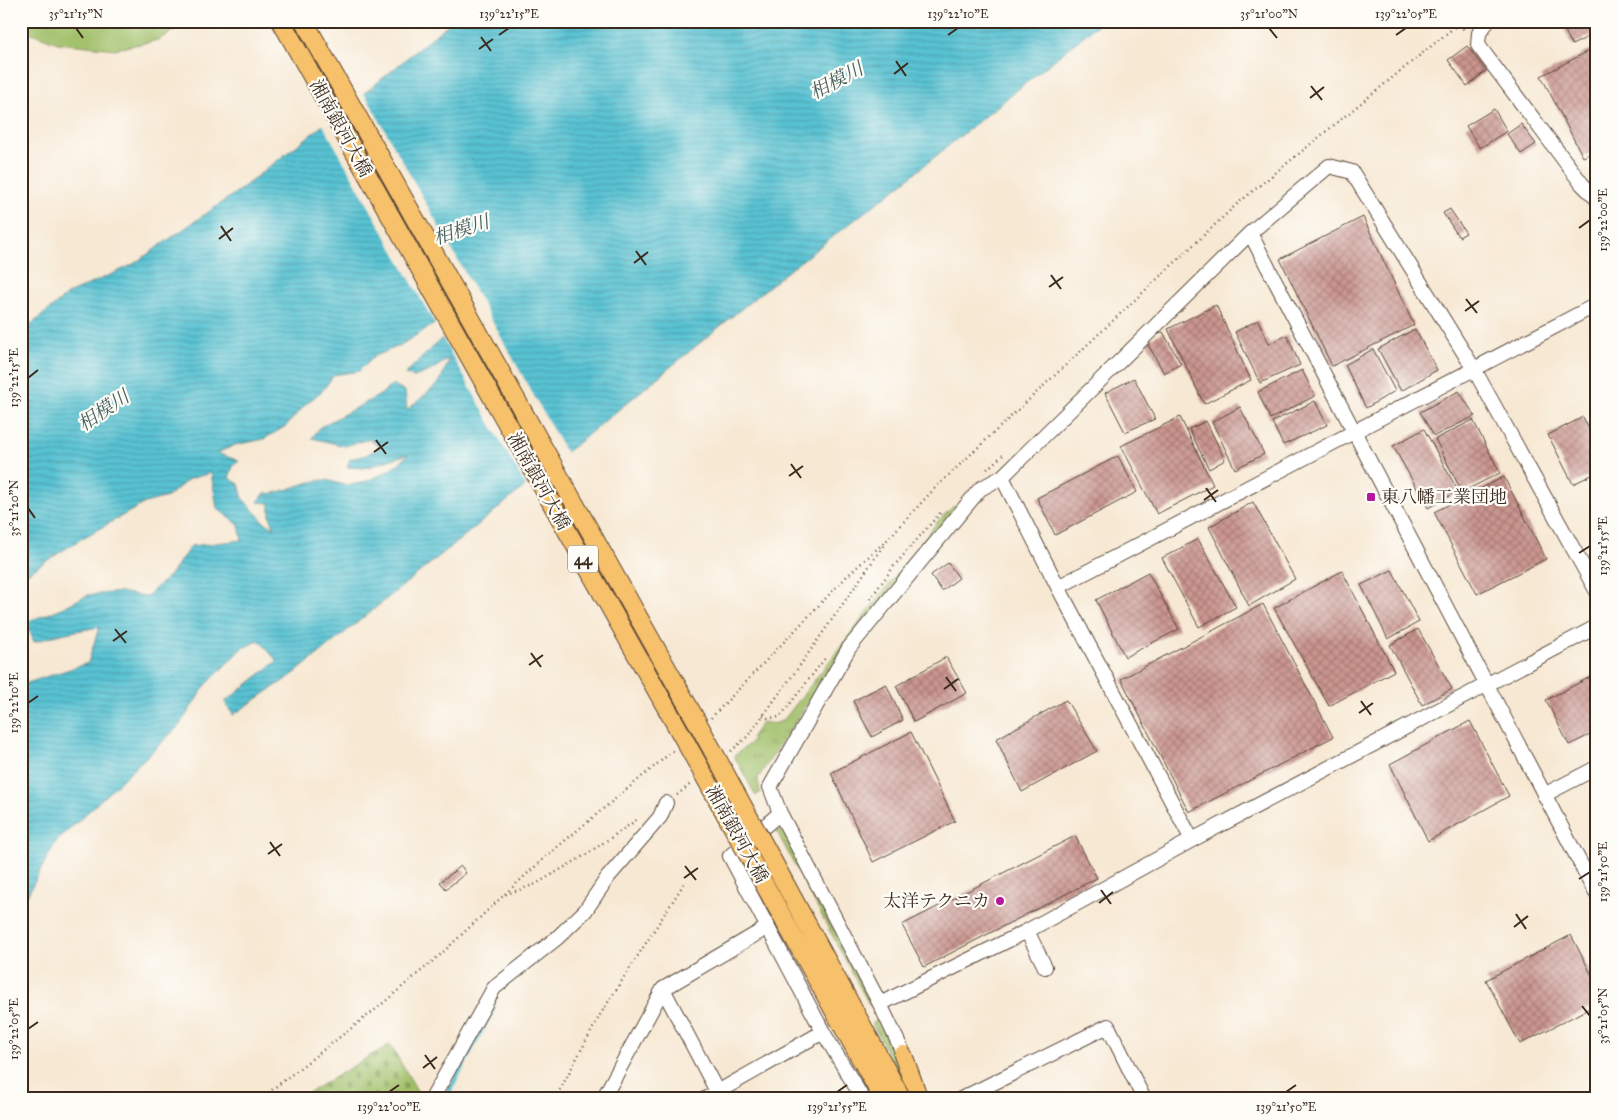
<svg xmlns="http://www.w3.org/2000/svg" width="1617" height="1120" font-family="'IM FELL Great Primer','Noto Serif JP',serif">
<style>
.grass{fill:url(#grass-tufts);stroke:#6e7544}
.cemetery{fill:url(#cemetery-stones);stroke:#6e7544}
.pitch{fill:#a0c069;stroke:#6e7544}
.water{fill:url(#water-rules);stroke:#4a7678;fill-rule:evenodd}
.pier{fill:#f7e8d3}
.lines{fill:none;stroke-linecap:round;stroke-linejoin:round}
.stream{stroke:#58c2d3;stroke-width:4.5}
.building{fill:url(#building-cross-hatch)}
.minor-casing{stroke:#574639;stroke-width:16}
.major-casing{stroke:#574639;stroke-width:20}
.path{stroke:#574639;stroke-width:2.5;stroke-dasharray:1 4;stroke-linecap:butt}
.minor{stroke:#fff;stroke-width:14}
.major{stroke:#f7c06b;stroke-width:18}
.major-bridge-casing{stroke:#574639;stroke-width:20;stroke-linecap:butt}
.major-bridge{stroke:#f7c06b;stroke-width:18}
.ticks{fill:none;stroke:#3b2a1e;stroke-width:2}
.poi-dot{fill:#b5179e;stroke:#fdfcf7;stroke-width:2}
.labels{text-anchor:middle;stroke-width:4.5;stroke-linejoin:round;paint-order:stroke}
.shield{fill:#fdfcf7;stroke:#75695f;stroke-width:1}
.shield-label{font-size:16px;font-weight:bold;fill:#3b2a1e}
.street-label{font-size:18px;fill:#3b2a1e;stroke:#fdfcf7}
.poi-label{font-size:18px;fill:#3b2a1e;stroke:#fdfcf7;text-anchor:start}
.water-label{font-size:19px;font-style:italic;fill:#455f5d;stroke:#fdfcf7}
.neatline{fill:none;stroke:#3b2a1e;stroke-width:2}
.ticks-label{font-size:12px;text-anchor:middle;fill:#3b2a1e}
</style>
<defs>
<pattern id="grass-tufts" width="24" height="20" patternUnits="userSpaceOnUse" patternTransform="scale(1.25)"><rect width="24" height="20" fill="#a0c069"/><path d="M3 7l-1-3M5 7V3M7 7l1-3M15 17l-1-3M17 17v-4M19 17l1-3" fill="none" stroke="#849c56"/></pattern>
<pattern id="cemetery-stones" width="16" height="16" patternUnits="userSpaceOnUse" patternTransform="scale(1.25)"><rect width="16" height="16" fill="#a0c069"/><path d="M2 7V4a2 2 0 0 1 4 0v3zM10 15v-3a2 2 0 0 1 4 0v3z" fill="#849c56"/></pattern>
<pattern id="water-rules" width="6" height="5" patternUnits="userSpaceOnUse" patternTransform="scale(1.25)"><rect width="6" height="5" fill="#58c2d3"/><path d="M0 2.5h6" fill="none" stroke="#4a9eab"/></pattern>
<pattern id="building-cross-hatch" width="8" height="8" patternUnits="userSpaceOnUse" patternTransform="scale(1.25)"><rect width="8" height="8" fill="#cb9590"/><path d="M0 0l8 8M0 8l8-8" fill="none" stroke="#a67a75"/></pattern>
</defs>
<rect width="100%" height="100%" fill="#fdfcf7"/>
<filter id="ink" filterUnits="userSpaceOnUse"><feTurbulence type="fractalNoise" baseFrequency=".02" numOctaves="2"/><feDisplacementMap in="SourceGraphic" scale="10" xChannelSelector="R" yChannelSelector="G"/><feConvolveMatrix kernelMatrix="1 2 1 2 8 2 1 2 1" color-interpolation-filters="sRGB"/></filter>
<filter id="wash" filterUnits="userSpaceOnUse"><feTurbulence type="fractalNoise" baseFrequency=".0096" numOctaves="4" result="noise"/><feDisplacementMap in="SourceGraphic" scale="20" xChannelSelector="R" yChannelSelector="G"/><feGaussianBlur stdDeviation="1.12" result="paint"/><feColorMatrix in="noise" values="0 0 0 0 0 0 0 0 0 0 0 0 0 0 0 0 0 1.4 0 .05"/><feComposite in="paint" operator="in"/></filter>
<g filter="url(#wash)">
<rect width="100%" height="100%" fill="#f7e8d3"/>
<!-- grass -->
<path class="grass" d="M954,506L956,508L944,524L940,526L834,663L758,778L760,792L756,796L734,756L753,741L751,738L762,722C773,724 778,725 786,717L939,520Z
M776,830L783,832L827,914V918L831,927H833L873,1004L870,1006Z
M878,1019L881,1021L915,1099H911L872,1023Z"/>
<!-- cemetery -->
<path class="cemetery" d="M390,1044L422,1099H298Z"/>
<!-- pitch -->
<path class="pitch" d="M21,21H190L158,40L116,49L58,43L21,29Z"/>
<!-- water -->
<path class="water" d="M452,21H1102L899,186L784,274L484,520L295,673L233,715L225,702L277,661L259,640L241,649L205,686L179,726L55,843L21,907V685L88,663L99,627L60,634L34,642L29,630H21V624L53,612L88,595L120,592L146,597L170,575L191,546L242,540L239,525L217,508L211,473L189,479L167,497L145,503L81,539L21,577V333L68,294L132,265L237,192L372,87ZM460,308L458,323L405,374L414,377L430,371L450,358L439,383L407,410L405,391L393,384L380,395L320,427L312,438L345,446L369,439L380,447L366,455L350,459L347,467L364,468L408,454C397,469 365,485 347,485C339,485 332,480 324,480C303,481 284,494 264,494L258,502L270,503V516L274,527L265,523L243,499L239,484L229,478L233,466L239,461L217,453L235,445L264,439L286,426L306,404L323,390L334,375L359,371L373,357L399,346Z"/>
<!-- pier -->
<path class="pier" d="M363,91L567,455L527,488L441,336L456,322L457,313L436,326L322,123Z"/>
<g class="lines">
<!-- stream -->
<path class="stream" d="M445,1099L493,1009"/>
</g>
<g id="blocks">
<!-- building -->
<path class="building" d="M1560,21H1596V33L1572,45Z
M1467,46L1486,71L1467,86L1448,60Z
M1596,47V151L1583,157L1541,76Z
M1494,109L1507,131L1480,148L1466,126Z
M1521,124L1536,144L1521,154L1507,134Z
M1450,209L1466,233L1459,237L1443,213Z
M1363,217L1414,325L1332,366L1280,259Z
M1216,305L1251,380L1204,404L1168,329Z
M1258,320L1269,344L1287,335L1300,365L1260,383L1235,332Z
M1415,329L1437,370L1401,391L1378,349Z
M1163,332L1181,364L1164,373L1146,341Z
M1373,349L1395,391L1366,408L1345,365Z
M1302,370L1315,396L1270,419L1258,392Z
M1134,378L1155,419L1125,432L1105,393Z
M1459,391L1475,416L1434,436L1420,412Z
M1315,401L1327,425L1283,445L1272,422Z
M1240,407L1264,454L1235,469L1212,422Z
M1180,417L1213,485L1157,514L1121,446Z
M1583,417L1596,443V473L1573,484L1548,435Z
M1473,420L1500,473L1462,492L1435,439Z
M1206,421L1225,460L1209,469L1189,429Z
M1424,429L1458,491L1428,508L1393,446Z
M1118,456L1137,492L1055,535L1037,498Z
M1504,477L1546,559L1477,594L1434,512Z
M1253,502L1295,579L1249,606L1209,527Z
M1198,539L1236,607L1199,627L1162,558Z
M948,563L959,578L942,591L931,575Z
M1392,570L1419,622L1388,639L1361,585Z
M1342,571L1394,671L1329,706L1274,608Z
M1148,572L1179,629L1125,657L1096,600Z
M1263,604L1333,737L1189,812L1121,679Z
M1418,629L1452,689L1422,705L1390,645Z
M946,657L967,693L914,722L896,686Z
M1596,674V732L1569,745L1546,700Z
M886,684L903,720L872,737L853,701Z
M1066,700L1097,751L1022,792L996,739Z
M1470,721L1509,796L1428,841L1390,764Z
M911,732L955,821L873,862L831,773Z
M1075,836L1097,878L924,967L902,925Z
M461,866L466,873L446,889L440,882Z
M1571,935L1596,983V1005L1520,1044L1486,980Z"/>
</g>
</g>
<g filter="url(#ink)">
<use href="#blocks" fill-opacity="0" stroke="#574639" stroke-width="1"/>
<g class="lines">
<defs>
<path id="minor" d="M1488,21L1479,33L1478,45L1582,184L1596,198
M1250,233L1596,893
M1002,477L1058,587L1192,840L1596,627
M1058,587L1596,305
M1544,795L1596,768
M780,813L730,856L823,1032L863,1099
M1027,931L1045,967
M663,989L721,1099
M880,1004L1027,931L1192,840
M908,1063L880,1004L780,813L770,787L849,648L980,489L1002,477L1250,233L1329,166L1352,172L1474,369L1596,590
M432,1099L494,988L557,938L585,911L608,877L660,817L666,803
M607,1099L605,1095L663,989L768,927
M705,1099L823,1032
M961,1099L1108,1026L1144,1099"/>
<path id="major" d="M903,1055L919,1099"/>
</defs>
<!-- minor casing -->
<use href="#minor" class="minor-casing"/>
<!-- major casing -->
<use href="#major" class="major-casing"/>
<!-- path -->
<path class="path" d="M1456,21L1465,31
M987,469L1004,454L1005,455
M870,599L894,566L941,512
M763,715L768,718L780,717L826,657
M711,718L847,576L887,540L935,488L1237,204L1462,21
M731,751L748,736L801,664L884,545
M677,795L692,783
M505,894L549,854L674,750
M260,1099L376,1009L440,955L504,895L536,884L587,854L638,819
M555,1099L600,1015L685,882"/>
<!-- minor -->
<use href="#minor" class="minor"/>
<!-- major -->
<use href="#major" class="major"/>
<defs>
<path id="major-bridge" d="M281,21L685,741L883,1099
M304,21L701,729L902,1099"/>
</defs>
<!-- major-bridge casing -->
<use href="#major-bridge" class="major-bridge-casing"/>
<!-- major-bridge -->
<use href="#major-bridge" class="major-bridge"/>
</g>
</g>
<!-- ticks -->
<path class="ticks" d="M76,28L83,38M1269,28L1277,38M499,35L509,28M948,35L958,28M1396,35L1406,28M481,37L491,51M479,49L493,39M896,61L906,76M894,74L908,63M1311,86L1322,100M1310,98L1324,87M221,226L231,241M1579,228L1590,220M219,239L233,228M636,251L646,265M634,263L648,252M1051,275L1061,289M1049,287L1063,277M1466,299L1477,313M1465,311L1479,301M28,378L38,370M376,440L386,454M374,452L388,442M791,464L801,478M789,476L803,466M1206,488L1216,502M1204,500L1218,490M28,508L35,518M1579,553L1590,546M115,629L126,643M113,641L127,631M531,653L541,667M529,665L543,655M946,677L956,691M944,689L958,679M1361,701L1371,715M28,703L38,696M1359,713L1373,703M270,842L280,856M268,854L282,844M685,866L696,880M684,878L698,868M1579,879L1590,872M1101,890L1111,904M1099,903L1113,892M1516,914L1526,929M1514,927L1528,916M1582,1006L1590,1016M28,1029L38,1022M425,1055L435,1069M423,1068L437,1057M389,1092L399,1085M837,1092L847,1085M1286,1092L1296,1085"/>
<!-- markers -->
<g class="poi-dot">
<rect x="1366" y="492" width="10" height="10" rx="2.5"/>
<circle cx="1000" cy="901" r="5"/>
</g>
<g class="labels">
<!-- shield labels -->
<rect class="shield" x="568" y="545.5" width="30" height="27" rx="4"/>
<g class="shield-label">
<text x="583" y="565">44</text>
</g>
<!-- street labels -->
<g class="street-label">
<text transform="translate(341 128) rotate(61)" y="6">湘南銀河大橋</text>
<text transform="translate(539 481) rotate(61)" y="6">湘南銀河大橋</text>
<text transform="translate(737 834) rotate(61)" y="6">湘南銀河大橋</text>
</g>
<!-- poi labels -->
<g class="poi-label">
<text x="1381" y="503">東八幡工業団地</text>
<text x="990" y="907" text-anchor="end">太洋テクニカ</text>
</g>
<!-- water labels -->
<g class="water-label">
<text transform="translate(836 80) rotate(-28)" y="7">相模川</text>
<text transform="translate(461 229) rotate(-18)" y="7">相模川</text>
<text transform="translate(103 410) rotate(-34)" y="7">相模川</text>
</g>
</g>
<!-- margin -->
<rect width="1617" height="1120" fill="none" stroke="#fdfcf7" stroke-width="55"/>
<rect x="28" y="28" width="1562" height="1064" class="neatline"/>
<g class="ticks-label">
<text x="76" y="18">35°21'15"N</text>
<text x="509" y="18">139°22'15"E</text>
<text x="958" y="18">139°22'10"E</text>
<text x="1269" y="18">35°21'00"N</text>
<text x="1406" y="18">139°22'05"E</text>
<text transform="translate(1603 220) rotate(-90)" y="4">139°22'00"E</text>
<text transform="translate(14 378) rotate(-90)" y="4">139°22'15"E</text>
<text transform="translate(14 508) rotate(-90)" y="4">35°21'20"N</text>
<text transform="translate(1603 546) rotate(-90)" y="4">139°21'55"E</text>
<text transform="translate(14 703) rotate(-90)" y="4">139°22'10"E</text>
<text transform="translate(1603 872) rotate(-90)" y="4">139°21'50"E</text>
<text transform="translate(1603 1016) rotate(-90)" y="4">35°21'05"N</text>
<text transform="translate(14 1029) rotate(-90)" y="4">139°22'05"E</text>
<text x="389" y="1111">139°22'00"E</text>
<text x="837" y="1111">139°21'55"E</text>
<text x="1286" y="1111">139°21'50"E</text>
</g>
</svg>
